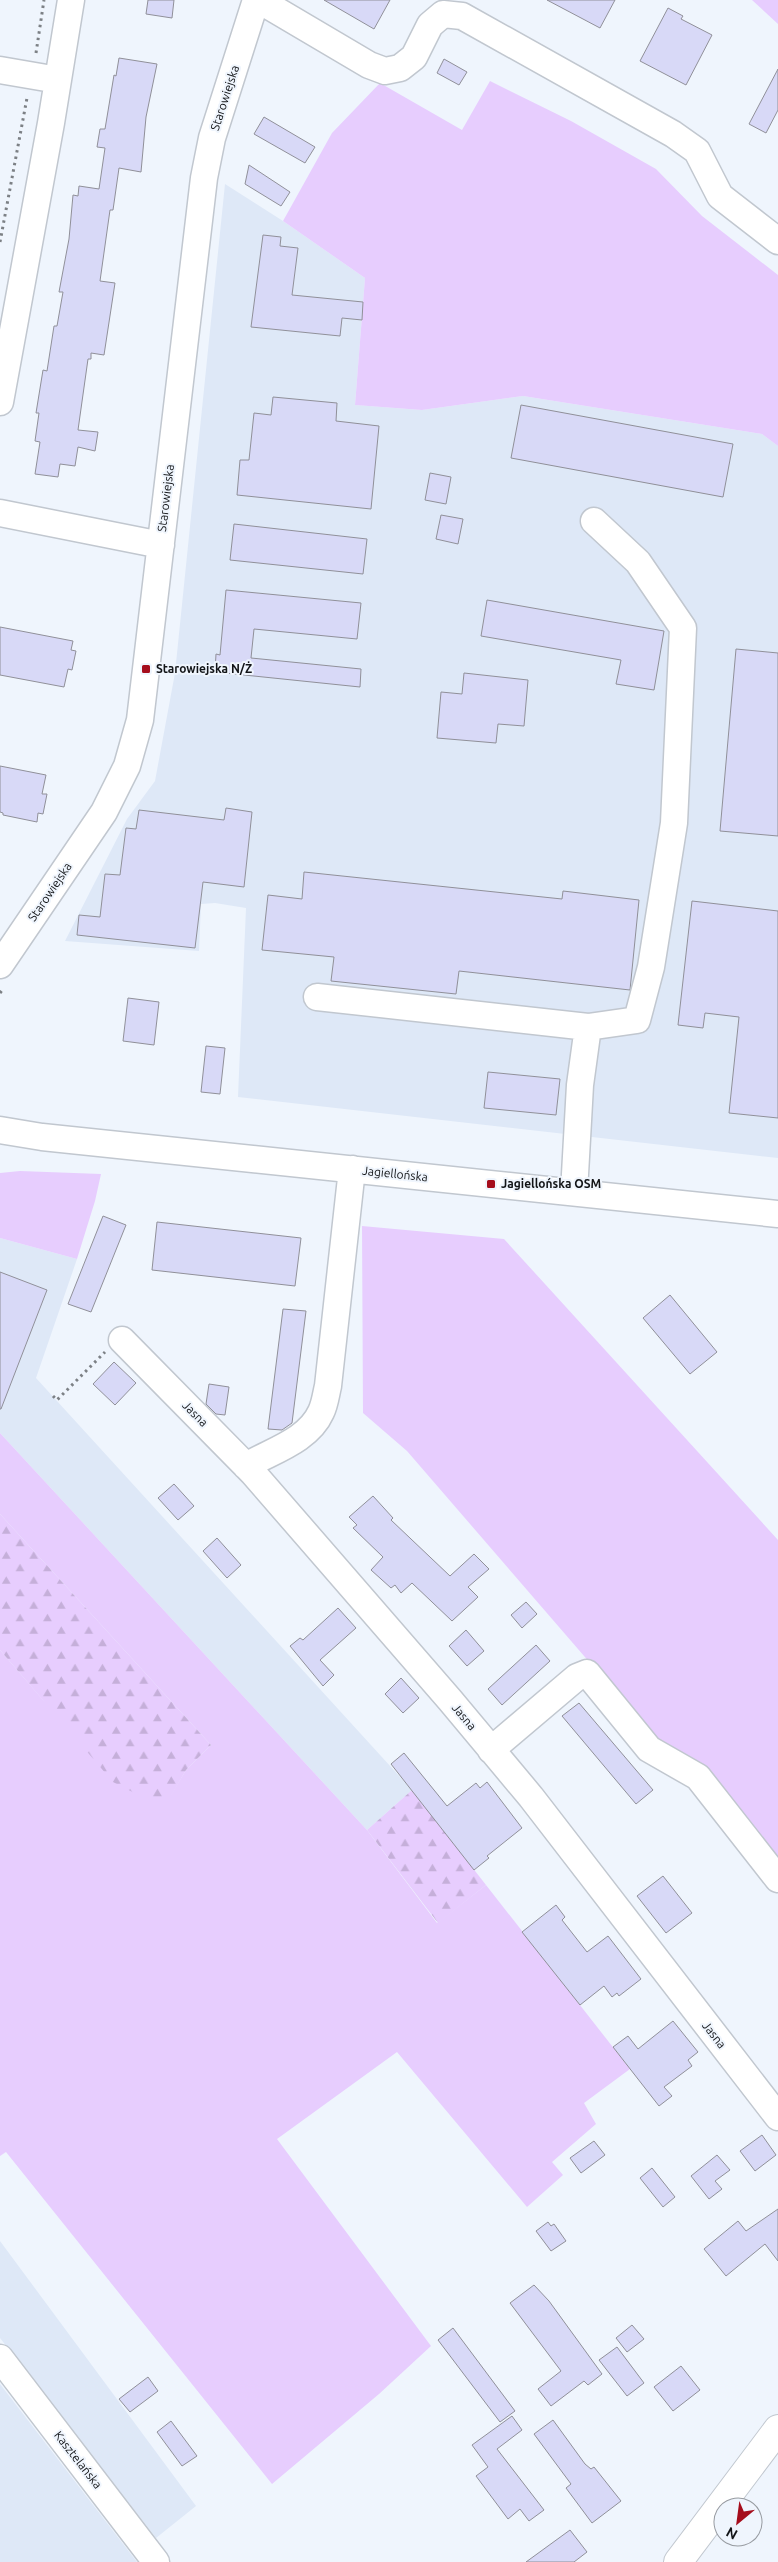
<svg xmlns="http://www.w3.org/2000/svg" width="778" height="2562" font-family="Ubuntu,sans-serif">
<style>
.built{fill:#dee8f7}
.grass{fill:#e7cdfe}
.forest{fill:url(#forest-firs)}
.building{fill:#d8d9f7;stroke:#909099}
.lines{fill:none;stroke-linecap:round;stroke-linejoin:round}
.minor-casing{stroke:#c1c7cf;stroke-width:29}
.major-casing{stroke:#c1c7cf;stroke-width:30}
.path{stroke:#7c8085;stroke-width:3;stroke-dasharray:2.5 4;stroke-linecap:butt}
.minor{stroke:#fff;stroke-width:26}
.major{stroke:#fff;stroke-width:28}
.poi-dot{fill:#a50d1c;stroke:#eff5fd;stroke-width:2}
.labels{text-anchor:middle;stroke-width:4;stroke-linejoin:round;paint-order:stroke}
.street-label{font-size:12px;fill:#121417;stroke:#eff5fd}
.poi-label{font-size:12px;font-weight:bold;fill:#121417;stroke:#eff5fd;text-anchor:start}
</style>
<defs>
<pattern id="forest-firs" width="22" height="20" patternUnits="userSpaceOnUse" patternTransform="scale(1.25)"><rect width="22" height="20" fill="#e7cdfe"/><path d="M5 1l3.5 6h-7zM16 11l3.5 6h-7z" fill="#c5afd9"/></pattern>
</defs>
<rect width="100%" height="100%" fill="#eff5fd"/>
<!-- built -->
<path class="built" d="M225,184L283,221L365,278L355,405L422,410L523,396L762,434L778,446V1158L238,1097L246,908L215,903L201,904L199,951L65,941L127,819L155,781L175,673Z
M0,1238L77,1259L36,1378L412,1790L367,1830L0,1433Z
M0,2241L196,2506L156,2538L0,2338Z
M0,2384L137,2562H0Z"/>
<!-- grass -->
<path class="grass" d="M752,0H778V24Z
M490,81L571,121L656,169L702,216L778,275V446L762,434L523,396L422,410L355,405L365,278L283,221L332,133L380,83L462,130Z
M20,1171L101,1174L95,1201L77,1259L0,1238V1173Z
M362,1226L504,1239L778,1540V1865L667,1752L407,1451L363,1413Z
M0,1433L367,1830L437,1923L486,1885L630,2069L584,2103L596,2124L552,2162L563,2175L527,2207L397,2052L277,2139L431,2346L379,2394L272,2484L6,2152L0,2156V1650L43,1700L171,1795L186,1770L211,1745L0,1514Z"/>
<!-- forest -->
<path class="forest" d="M0,1514L211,1745L186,1770L171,1796L146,1799L113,1782L0,1650Z
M412,1790L486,1885L438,1923L367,1830Z"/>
<!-- building -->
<path class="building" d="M148,0H174L172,18L146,14Z
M324,0H390L374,29Z
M547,0H615L600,28Z
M668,8L683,16L681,19L712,35L686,85L640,61Z
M119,58L157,64L146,117L141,172L119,168L113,210H110L100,281L115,283L104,355L91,353V359H88L78,430L98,432L95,451L78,447L75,466L60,464L58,477L35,474L40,442L35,441L39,413H36L43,370L47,371L54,326H57L63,292H59L69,239L73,195L78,196L79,186L99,189L105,148L97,147L100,129H105L114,75L116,76Z
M444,59L467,72L459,85L437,73Z
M778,69V110L766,133L749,124Z
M264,117L315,147L305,163L254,134Z
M249,165L290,192L281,206L245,184Z
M263,235L281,237L280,246L298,248L292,295L363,302L362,320L342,318L340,336L251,327Z
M273,397L337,403L336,421L379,426L371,509L237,495L240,460H249L254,413L271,415Z
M521,405L733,444L723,497L511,458Z
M430,473L451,477L446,504L425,500Z
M441,515L463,519L458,544L436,539Z
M234,524L367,539L363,574L230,560Z
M226,590L361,603L357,639L254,629L251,658L361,669L360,687L215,672L216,654L220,655Z
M487,600L664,631L654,690L616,684L621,660L481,636Z
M0,627L73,641L71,650L76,651L72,670L68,669L64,687L0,675Z
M736,649L778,653V836L720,831Z
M464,673L528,680L524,726L498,724L496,743L437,738L441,692L462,694Z
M0,766L46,775L42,794H47L43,814L38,813L37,822L3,815V813L0,812Z
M226,808L252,812L244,887L203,882L195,948L77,935L79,915L100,917L105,874L120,875L126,828L136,829L139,810L224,820Z
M304,872L562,899L563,891L639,900L630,990L459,971L456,994L331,981L334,957L262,950L268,895L302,899Z
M692,901L778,911V1118L729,1113L739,1017L705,1013L703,1028L678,1025Z
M128,998L159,1002L154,1045L123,1041Z
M206,1046L225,1048L220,1094L201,1092Z
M488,1072L560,1079L556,1115L484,1108Z
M103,1216L126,1225L91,1312L68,1304Z
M157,1222L301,1238L295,1286L152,1270Z
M0,1272L47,1290L1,1409H0Z
M670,1295L717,1352L690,1374L643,1318Z
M283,1309L306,1311L292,1423L282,1430L268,1429Z
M114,1362L136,1383L115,1405L93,1384Z
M209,1384L229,1387L225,1415L216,1414L206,1404Z
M174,1484L194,1506L178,1520L158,1498Z
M373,1496L393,1518L391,1520L450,1576L474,1554L489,1569L468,1587L478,1597L452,1621L412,1583L401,1593L395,1585L391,1588L371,1570L383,1557L353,1528L357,1525L349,1517Z
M217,1538L241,1565L227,1578L203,1551Z
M526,1602L537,1614L522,1628L511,1615Z
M338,1608L356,1628L320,1660L334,1675L323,1686L290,1646L300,1638L303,1640Z
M466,1630L484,1651L467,1666L449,1646Z
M536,1645L550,1661L502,1705L488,1689Z
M401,1678L419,1698L403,1713L385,1694Z
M579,1703L653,1790L636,1804L562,1716Z
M404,1753L447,1806L476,1783L480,1788L487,1782L522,1828L487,1856L489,1858L474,1870L391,1764Z
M663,1876L692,1913L666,1933L637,1896Z
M556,1905L565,1917L562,1920L587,1952L608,1936L641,1979L619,1996L617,1993L612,1997L604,1986L580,2005L522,1932Z
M673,2021L698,2052L688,2060L692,2066L664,2087L672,2096L659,2106L613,2047L628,2036L638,2049Z
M762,2135L776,2155L755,2171L740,2151Z
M594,2141L605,2155L581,2173L570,2158Z
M717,2155L730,2170L715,2181L722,2189L709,2199L691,2176Z
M652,2168L675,2197L663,2207L640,2178Z
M778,2209V2261L765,2244L726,2276L704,2249L738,2221L746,2231Z
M548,2222L551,2226L554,2224L566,2241L551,2251L536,2231Z
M534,2285L549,2301L602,2374L588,2385L584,2381L551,2406L538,2389L561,2371L510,2303Z
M632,2325L644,2339L627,2352L616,2338Z
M453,2328L515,2411L500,2422L438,2340Z
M617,2347L644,2383L627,2396L599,2360Z
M681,2366L700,2390L673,2411L654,2387Z
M148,2377L158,2391L130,2412L119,2399Z
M512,2416L522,2430L497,2449L544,2510L529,2521L520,2509L508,2519L476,2476L488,2467L472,2445Z
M553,2420L585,2464L591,2469L594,2467L621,2501L592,2523L566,2488L571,2484L534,2434Z
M171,2421L197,2456L182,2466L157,2432Z
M570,2530L587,2552L574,2562H526Z"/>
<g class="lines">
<defs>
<path id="minor" d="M259,0L369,65L385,71L400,68L414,57L430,25L443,14L462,16L673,134L697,151L720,196L778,241
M0,70L58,80
M0,402L51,123L71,0
M0,513L161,545
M0,965L104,812L127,766L140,720L204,178L212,138L256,0
M317,997L588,1027L580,1085L574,1192
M588,1027L637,1020L651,967L674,823L683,628L638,562L594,521
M0,1130L42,1137L778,1214
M122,1340L253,1473L450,1700L531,1797L778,2117
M246,1466C271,1451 308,1441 321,1412C325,1404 326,1394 328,1386L352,1169
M491,1750L577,1677L587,1673L649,1749L698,1777L778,1879
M0,2358L156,2562"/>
<path id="major" d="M678,2562L778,2429"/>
</defs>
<!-- minor casing -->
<use href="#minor" class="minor-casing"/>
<!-- major casing -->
<use href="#major" class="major-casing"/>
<!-- path -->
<path class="path" d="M36,53L44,0
M0,242L27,98
M0,993L4,988
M53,1396L57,1400L105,1352"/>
<!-- minor -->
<use href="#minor" class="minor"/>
<!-- major -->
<use href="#major" class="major"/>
</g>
<!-- markers -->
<g class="poi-dot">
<rect x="141" y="664" width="10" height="10" rx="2.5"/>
<rect x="486" y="1179" width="10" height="10" rx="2.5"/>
</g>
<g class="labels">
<!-- street labels -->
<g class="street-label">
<text transform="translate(225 98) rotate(-72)" y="4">Starowiejska</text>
<text transform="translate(166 498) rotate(-83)" y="4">Starowiejska</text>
<text transform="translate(50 892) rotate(-56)" y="4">Starowiejska</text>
<text transform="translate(395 1174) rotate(6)" y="4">Jagiellońska</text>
<text transform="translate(195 1414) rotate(45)" y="4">Jasna</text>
<text transform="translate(464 1717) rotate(50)" y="4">Jasna</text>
<text transform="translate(714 2035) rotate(52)" y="4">Jasna</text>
<text transform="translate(78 2460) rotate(52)" y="4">Kasztelańska</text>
</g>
<!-- poi labels -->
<g class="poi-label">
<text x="156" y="673">Starowiejska N/Ż</text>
<text x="501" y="1188">Jagiellońska OSM</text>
</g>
</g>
<!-- north arrow -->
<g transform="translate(738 2522) rotate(209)"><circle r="24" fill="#eff5fd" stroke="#979ba1"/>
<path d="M0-4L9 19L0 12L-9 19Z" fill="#a50d1c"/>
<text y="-8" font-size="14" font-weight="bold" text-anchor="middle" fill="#121417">N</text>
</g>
</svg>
